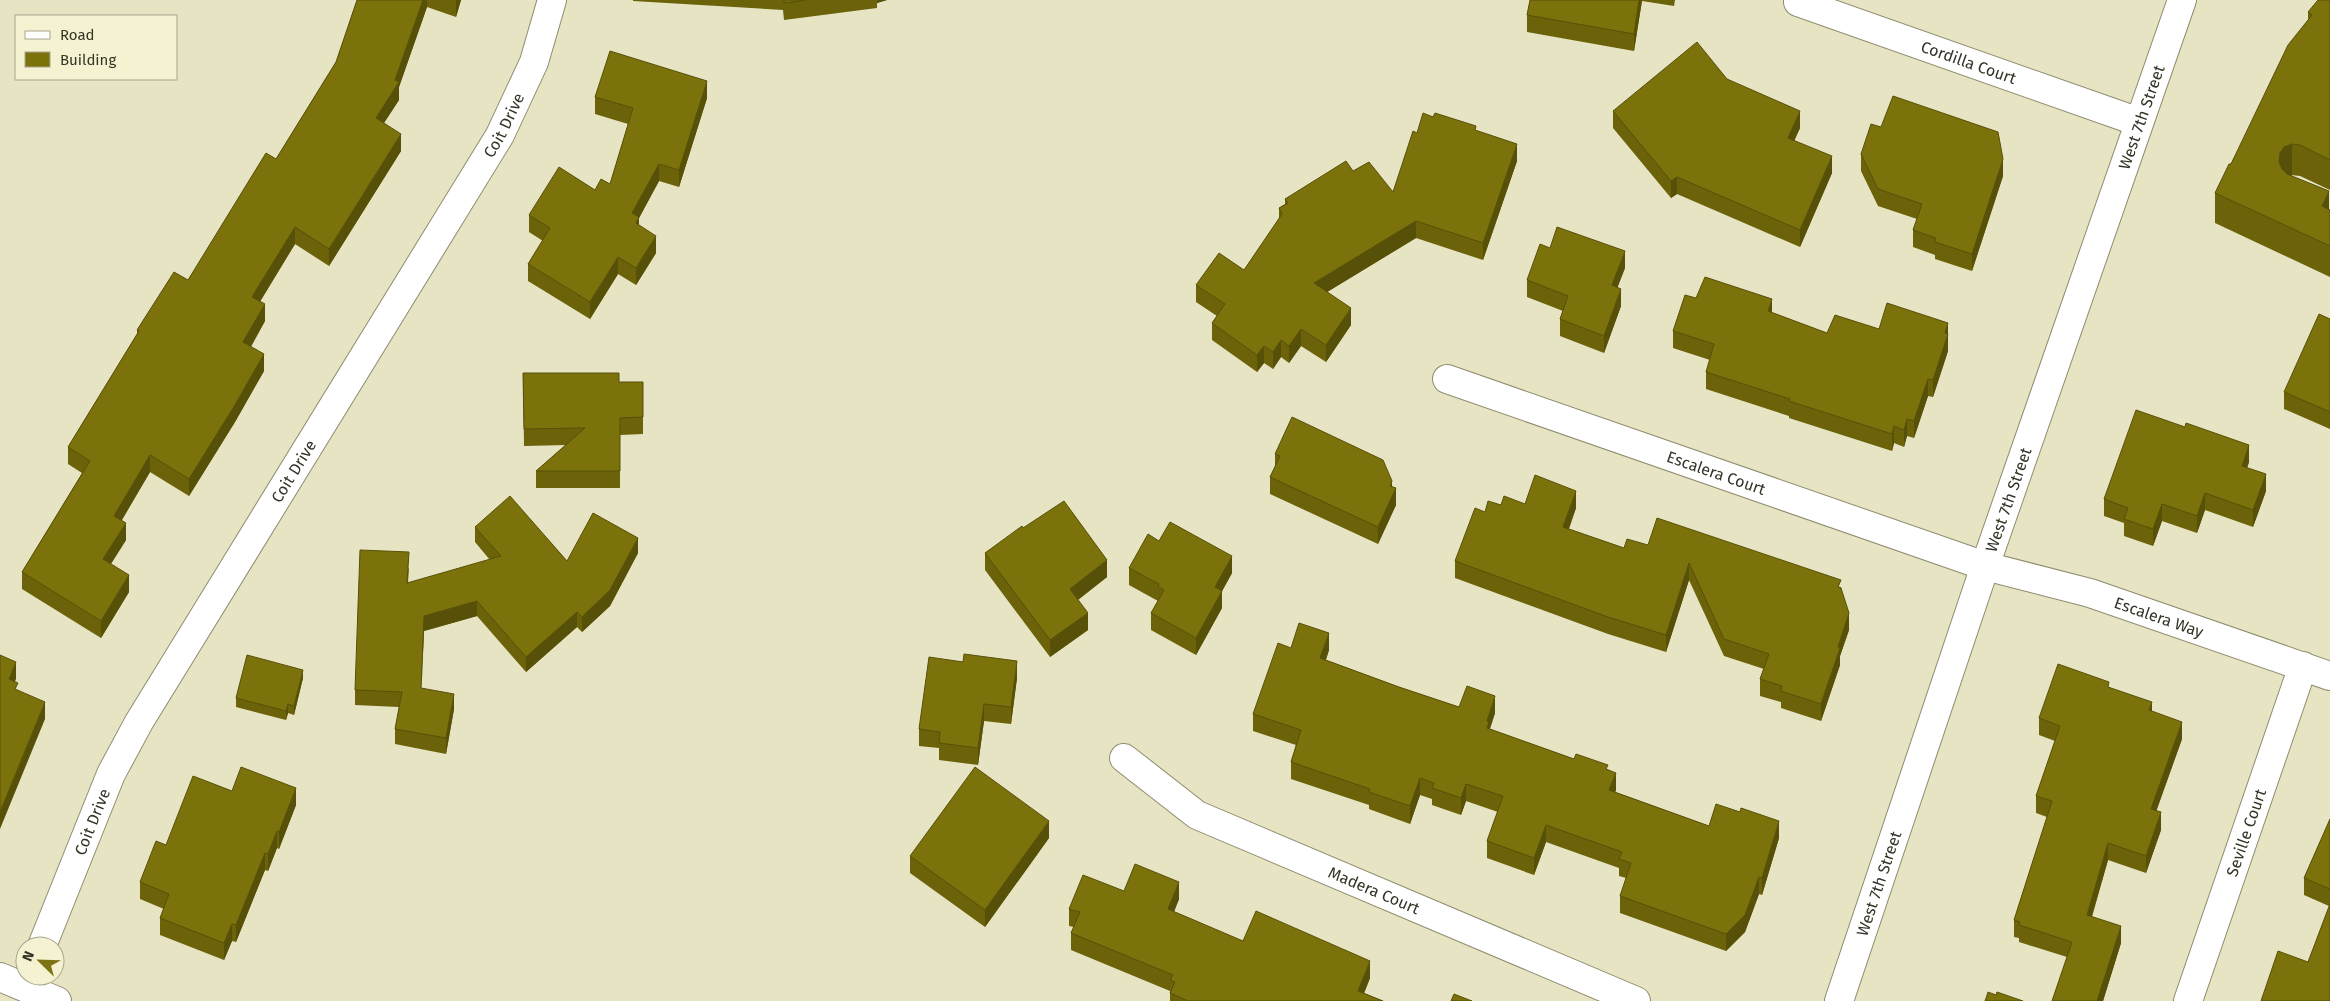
<svg xmlns="http://www.w3.org/2000/svg" width="2330" height="1001" font-family="'Fira Sans',sans-serif">
<style>
.lines{fill:none;stroke-linecap:round;stroke-linejoin:round}
.minor-casing{stroke:#8f8c6e;stroke-width:30}
.major-casing{stroke:#8f8c6e;stroke-width:30}
.minor{stroke:#fff;stroke-width:28}
.major{stroke:#fff;stroke-width:28}
.wall{fill:#6b620a}
.shaded-wall{fill:#575008}
.building{fill:#7c720c;stroke:#575008}
.labels{text-anchor:middle;stroke-width:5;stroke-linejoin:round;paint-order:stroke}
.street-label{font-size:16px;fill:#353427;stroke:#f4f2d1}
</style>
<rect width="100%" height="100%" fill="#e7e4c4"/>
<g class="lines">
<defs>
<g id="minor">
<path id="s1" d="M1798,2L2139,122"/>
<path id="s2" d="M1447,379L1985,566L2090,593L2330,676"/>
<path id="s3" d="M1124,758L1197,815L1636,1001"/>
<path id="s4" d="M42,946L111,774L139,722L500,135L534,62L552,0"/>
<path d="M0,977L57,1001"/>
<path id="s5" d="M2188,1001L2303,666"/>
</g>
<g id="major">
<path id="s6" d="M1839,1001L1985,566L2182,0"/>
</g>
</defs>
<!-- minor casing -->
<use href="#minor" class="minor-casing"/>
<!-- major casing -->
<use href="#major" class="major-casing"/>
<!-- minor -->
<use href="#minor" class="minor"/>
<!-- major -->
<use href="#major" class="major"/>
</g>
<!-- wall -->
<path class="wall" d="M357,0H461L456,17L427,7L399,87V100L384,123L401,151L329,266L295,244L260,302L265,321L251,347L264,371L235,422L189,496L150,472L122,520L126,540L111,564L129,592L101,638L22,589V572L82,473L68,464V447L137,334V330L188,280L276,159L336,62Z
M633,0H887L877,3V8L784,20L783,10L633,1Z
M1530,0H1675L1674,6L1642,1L1634,51L1527,32V15Z
M2330,0V190L2300,176L2291,175L2330,210V277L2215,223V193L2308,21V12Z
M1727,79L1800,128L1794,140L1832,173L1800,247L1677,194L1671,198L1613,128V111Z
M595,97L707,98L679,187L659,181L639,218V225L656,253L636,285L618,274L590,319L528,281V264L543,241L529,232V215L610,184L628,124L595,114Z
M1433,117L1476,130L1517,161L1483,260L1416,238L1327,292L1351,325L1326,362L1301,346L1289,363L1281,357L1273,369L1264,363L1257,372L1212,340V323L1217,316L1196,302V285L1244,270L1279,219V208L1285,204V199L1353,171L1393,192L1417,133Z
M1861,154L2003,176L1972,271L1935,259V255L1913,247V230L1917,219L1878,206L1861,171Z
M1550,248L1625,268L1617,287L1621,306L1604,353L1560,336V319L1563,311L1527,297V280Z
M1696,298L1772,313L1827,333L1948,323V351L1933,397L1928,396L1914,438L1907,436L1904,447L1894,443L1892,451L1789,418V416L1706,389V372L1710,360L1673,348V331Z
M2330,319V429L2284,409V392Z
M523,373L619,382H643V434L620,435V488H536V471L566,445L524,446Z
M1275,454L1392,486L1396,505L1378,544L1270,494V477L1275,467Z
M2249,462L2247,468L2266,491L2253,527L2205,510L2197,533L2162,521L2153,546L2124,536V523L2104,516V499Z
M1525,504L1576,508L1569,529L1624,548L1648,545L1841,587L1849,630L1840,656V665L1821,721L1781,708V702L1760,696V679L1764,669L1724,656L1689,580L1666,652L1608,634L1455,578V561L1485,512L1501,505Z
M475,527L567,561L638,553L610,606L582,632L577,627L526,672L477,616L424,631L421,688L454,709L446,754L395,744V729L399,707L355,705V690L409,567L408,583L490,560L475,542Z
M1023,528L1107,577L1078,600L1088,630L1050,657L985,570V553Z
M1159,541L1232,573L1222,591V608L1196,655L1151,630V613L1158,601L1129,585V568Z
M1291,648L1329,650L1326,660L1399,687L1459,707L1495,713L1490,729L1574,759L1608,770L1616,790L1615,792L1709,826L1779,838L1762,895L1759,894L1745,932L1726,951L1620,913V896L1626,878L1619,876V868L1546,842L1534,875L1487,858V841L1498,812L1466,801L1461,815L1432,805V799L1420,795L1410,824L1369,809V805L1291,779V762L1296,745L1253,731V714Z
M303,678L294,715L288,713L286,720L236,707V698Z
M1017,678L1011,724L984,721L978,765L939,760V748L919,746V729Z
M2109,687L2152,711L2182,739L2156,811L2161,830L2146,873L2108,860L2092,917L2121,943L2103,1001H2052L2067,957L2019,942V938L2014,937V920L2047,817L2036,813V796L2055,741L2039,735V718Z
M232,791L296,805L279,849L277,848L268,871L265,870L236,942L232,941L224,960L160,935V918L164,909L140,899V882Z
M2330,819V1001L2308,962L2329,906L2304,895V878Z
M1049,838L985,927L910,873V856Z
M1124,891L1179,899L1174,912L1243,941L1370,978L1364,993L1383,1001H1170V991L1071,950V933L1074,927L1069,926V909Z"/>
<!-- shaded-wall -->
<path class="shaded-wall" d="M423,0H427V7L399,87V100L376,135V118L395,80Z
M456,0H461L456,17Z
M877,0H887L877,3Z
M1639,0H1642L1634,51V34Z
M707,81V98L679,187V170Z
M1800,111V128L1788,155V138Z
M401,134V151L329,266V249Z
M1517,144V161L1483,260V243Z
M2292,144V175L2284,178L2279,162L2280,153L2284,147Z
M1832,156V173L1800,247V230Z
M2003,159V176L1972,271V254Z
M659,164V181L639,218V234L632,213Z
M1677,177V194L1671,198V181Z
M2329,191V221L2322,206Z
M1416,221V238L1314,300V283Z
M295,227V244L252,314V297Z
M656,236V253L636,285V268Z
M1625,251V268L1612,302V285Z
M618,257V274L590,319V302Z
M1621,289V306L1604,353V336Z
M1772,299V316L1768,311Z
M265,304V321L243,359V342Z
M1351,308V325L1326,362V345Z
M1948,323V351L1933,397V380L1945,333Z
M1301,329V346L1289,363V346Z
M1281,340V357L1273,369V352Z
M1264,346V363L1257,372V355Z
M264,354V371L235,422L189,496V479Z
M1928,379V396L1914,438V421Z
M1907,419V436L1904,447V430Z
M1894,426V443L1892,451V434Z
M2249,445V462L2242,483V466Z
M150,455V472L114,533V516Z
M2266,474V491L2253,527V510Z
M1392,481V496L1396,488V505L1378,544V527Z
M1576,491V508L1563,544V527Z
M2205,493V510L2197,533V516Z
M2162,504V521L2153,546V529Z
M126,523V540L103,576V559Z
M638,538V553L610,606L582,632V617Z
M1232,556V573L1215,604V587Z
M1107,560V577L1070,606V589Z
M1689,563V580L1666,652V635Z
M129,575V592L101,638V621Z
M1222,591V608L1196,655V638Z
M477,601V616L424,631L421,703L424,616Z
M577,612V627L526,672V657Z
M1088,613V630L1050,657V640Z
M1849,613V630L1840,656V665L1821,721V704L1838,647Z
M1329,633V650L1320,675V658Z
M1017,661V678L1011,724V707Z
M16,662V679L9,696V679Z
M303,670V678L294,715V706Z
M454,694V709L446,754V738Z
M1495,696V713L1489,731V739L1487,721Z
M45,702V719L0,829V812Z
M2152,702V719L2149,710Z
M288,704V713L286,720V711Z
M984,704V721L978,765V748Z
M2182,722V739L2151,826V809Z
M1616,773V790L1609,807V790Z
M1420,778V795L1410,824V806Z
M1466,784V801L1461,815V798Z
M296,788V805L279,849V832Z
M2161,812V830L2146,873V856Z
M1049,821V838L985,927V910Z
M1779,821V838L1762,895V878Z
M1546,825V842L1534,875V858Z
M277,831V848L268,871V854Z
M2108,843V860L2087,932V915Z
M265,853V870L236,942V925Z
M1759,877V894L1745,932L1726,951V934Z
M1179,882V899L1168,926V909Z
M232,924V941L224,960V943Z
M2121,926V943L2103,1001H2097Z
M1370,961V978L1361,1001L1358,991Z"/>
<!-- building -->
<path class="building" d="M357,0H423L395,80L399,82L376,118L401,134L329,249L295,227L252,297L265,304L243,342L264,354L235,405L189,479L150,455L114,516L126,523L103,559L129,575L101,621L22,572L90,461L68,447L139,331L137,330L174,272L188,280L266,153L276,159L336,62Z
M784,0H806L784,3Z
M1530,0H1639L1634,34L1527,15Z
M2318,0H2330V160L2300,145L2292,144L2284,147L2280,153L2279,162L2282,169L2287,174L2329,191L2322,206L2330,210V246L2215,193L2229,164H2231L2288,45L2312,15L2308,12Z
M1697,42L1727,79L1800,111L1788,138L1832,156L1800,230L1677,177L1671,181L1613,111Z
M610,51L707,81L679,170L659,164L632,213L639,217L636,223L656,236L636,268L618,257L590,302L528,264L550,228L529,215L559,167L595,190L601,179L610,184L633,108L595,97Z
M1893,96L1998,132L2003,159L1972,254L1935,242L1936,238L1913,230L1922,204L1878,189L1861,154L1871,124L1881,127Z
M1423,113L1433,117L1435,113L1476,126L1475,130L1517,144L1483,243L1416,221L1314,283L1351,308L1326,345L1301,329L1289,346L1281,340L1273,352L1264,346L1257,355L1212,323L1225,304L1196,285L1219,253L1244,270L1282,214L1279,208L1288,203L1285,199L1346,161L1353,171L1369,162L1393,192L1413,131L1417,133Z
M1557,227L1625,251L1612,285L1621,289L1604,336L1560,319L1568,296L1527,280L1540,244L1550,248Z
M1705,277L1772,299L1768,311L1827,333L1835,315L1879,329L1887,303L1948,323L1945,333L1948,334L1933,380L1928,379L1914,421L1907,419L1904,430L1894,426L1892,434L1789,401L1790,399L1706,372L1714,344L1673,331L1685,295L1696,298Z
M2319,314L2330,319V412L2284,392Z
M523,373H619V382H643V417L620,418V471H536L585,428L524,429Z
M2136,410L2185,427L2186,423L2249,445L2242,466L2266,474L2253,510L2205,493L2197,516L2162,504L2153,529L2124,519L2128,508L2104,499Z
M1292,417L1383,460L1392,481L1390,486L1396,488L1378,527L1270,477L1280,456L1275,454Z
M1535,475L1576,491L1563,527L1624,548L1627,539L1648,545L1657,518L1841,580L1838,587L1841,588L1849,613L1838,647L1840,648L1821,704L1781,691L1782,686L1760,679L1769,654L1724,639L1689,563L1666,635L1608,617L1455,561L1475,508L1485,512L1488,501L1501,505L1504,496L1525,504Z
M510,496L567,561L593,513L638,538L610,590L582,617L577,612L526,657L477,601L424,616L421,688L454,694L446,738L395,729L402,692L355,690L360,550L409,552L407,583L501,556L475,527Z
M1064,501L1107,560L1070,589L1088,613L1050,640L985,553L1022,526L1023,528Z
M1170,522L1232,556L1215,587L1222,591L1196,638L1151,613L1164,590L1158,587L1159,584L1129,568L1148,534L1159,541Z
M1299,623L1329,633L1320,658L1399,687L1459,707L1467,686L1495,696L1487,721L1489,722L1487,728L1574,759L1576,754L1608,765L1606,769L1616,773L1609,790L1709,826L1716,804L1740,812L1741,808L1779,821L1762,878L1759,877L1745,915L1726,934L1620,896L1631,863L1619,859L1622,852L1546,825L1534,858L1487,841L1503,796L1466,784L1461,798L1432,788L1434,783L1420,778L1410,806L1369,792L1370,789L1291,762L1301,730L1253,714L1278,643L1291,648Z
M964,654L1017,661L1011,707L984,704L978,748L939,743L940,732L919,729L929,657L963,662Z
M0,655L16,662L9,679L18,683L15,689L45,702L0,812Z
M247,655L303,670L294,706L288,704L286,711L236,698Z
M2058,664L2109,682L2108,687L2152,702L2149,710L2182,722L2151,809L2161,812L2146,856L2108,843L2087,915L2121,926L2097,1001H2052L2072,942L2019,925L2020,922L2014,920L2052,801L2036,796L2060,726L2039,718Z
M241,767L296,788L279,832L277,831L268,854L265,853L236,925L232,924L224,943L160,918L169,894L140,882L156,841L166,845L193,776L232,791Z
M975,767L1049,821L985,910L910,856Z
M2330,819V889L2304,878Z
M1135,864L1179,882L1168,909L1243,941L1256,911L1370,961L1358,991L1383,1001H1188L1170,993L1175,982L1170,980L1173,975L1071,933L1080,912L1069,909L1083,875L1124,891Z
M2330,904V1001H2261L2278,951L2308,962Z
M1988,992L1996,995L1997,992L2023,1001H1985Z
M1454,994L1472,1001H1451Z"/>
<g class="labels">
<!-- street labels -->
<g class="street-label">
<text dy="6" stroke="none"><textPath href="#s1" startOffset="181">Cordilla Court</textPath></text>
<text dy="6" stroke="none"><textPath href="#s6" startOffset="934">West 7th Street</textPath></text>
<text dy="6" stroke="none"><textPath href="#s4" startOffset="944">Coit Drive</textPath></text>
<text dy="6" stroke="none"><textPath href="#s4" startOffset="539">Coit Drive</textPath></text>
<text dy="6" stroke="none"><textPath href="#s2" startOffset="285">Escalera Court</textPath></text>
<text dy="6" stroke="none"><textPath href="#s6" startOffset="529">West 7th Street</textPath></text>
<text dy="6" stroke="none"><textPath href="#s2" startOffset="751">Escalera Way</textPath></text>
<text dy="6" stroke="none"><textPath href="#s4" startOffset="134">Coit Drive</textPath></text>
<text dy="6" stroke="none"><textPath href="#s5" startOffset="178">Seville Court</textPath></text>
<text dy="6" stroke="none"><textPath href="#s6" startOffset="124">West 7th Street</textPath></text>
<text dy="6" stroke="none"><textPath href="#s3" startOffset="285">Madera Court</textPath></text>
</g>
</g>
<!-- legend -->
<rect x="15" y="15" width="162" height="65" fill="#f4f2d1" stroke="#a8a68d"/>
<rect x="25" y="31" width="25" height="8" fill="#ffffff" stroke="#a8a68d"/>
<text x="60" y="40" font-size="15" fill="#353427">Road</text>
<rect x="25" y="52" width="25" height="15" fill="#7c720c" stroke="#a8a68d"/>
<text x="60" y="65" font-size="15" fill="#353427">Building</text>
<!-- north arrow -->
<g transform="translate(40 961) rotate(293)"><circle r="24" fill="#f4f2d1" stroke="#a8a68d"/>
<path d="M0-4L9 19L0 12L-9 19Z" fill="#7d7315"/>
<text y="-8" font-size="14" font-weight="bold" text-anchor="middle" fill="#353427">N</text>
</g>
</svg>
